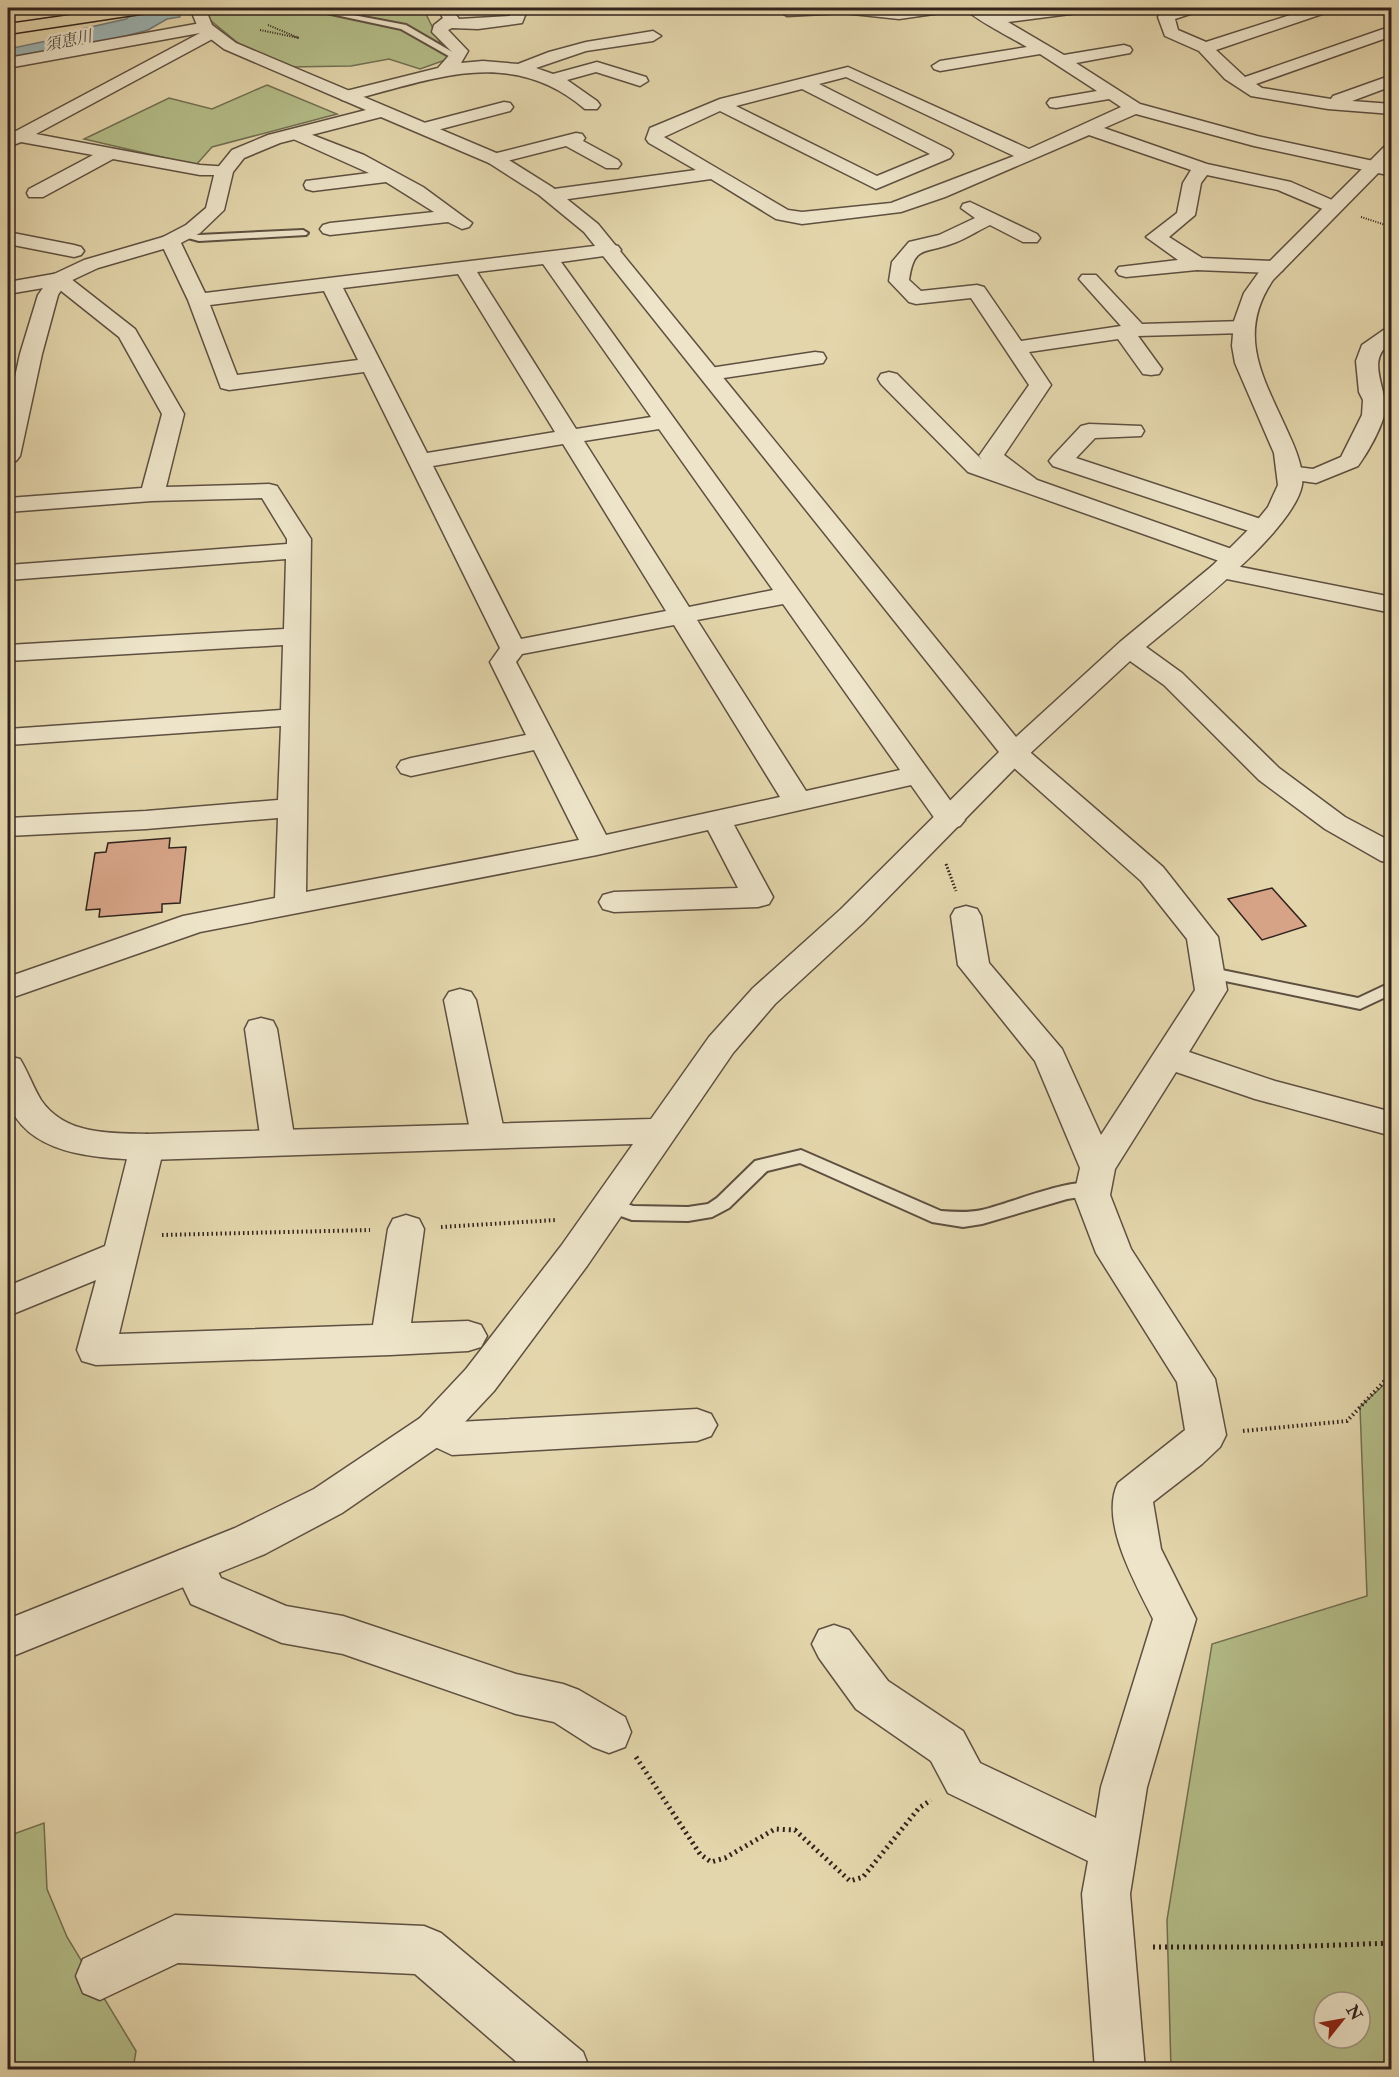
<svg xmlns="http://www.w3.org/2000/svg" width="1399" height="2077" font-family="'IM FELL Double Pica','Noto Serif JP',serif">
<style>
.green{fill:#b4be89;stroke:#727053;stroke-width:1.5;fill-rule:evenodd}
.water{fill:#9cb6b6;stroke:#717b79;stroke-width:1.5}
.building{fill:#d6a387;stroke:#31231d;stroke-width:1.5}
.lines{fill:none;stroke-linecap:round;stroke-linejoin:round}
.service-casing{stroke:#5e5041;stroke-width:4}
.minor-casing{stroke:#5e5041;stroke-width:3}
.tertiary-casing{stroke:#5e5041;stroke-width:3}
.primary-casing{stroke:#31231d;stroke-width:3}
.path-far3{stroke:#31231d;stroke-width:2;stroke-dasharray:1 1.5;stroke-linecap:butt}
.path-far2{stroke:#31231d;stroke-width:3;stroke-dasharray:1.5 2;stroke-linecap:butt}
.path-far1{stroke:#31231d;stroke-width:4;stroke-dasharray:1.5 3;stroke-linecap:butt}
.path{stroke:#31231d;stroke-width:5;stroke-dasharray:2 4;stroke-linecap:butt}
.service{fill:#ede4c9;fill-rule:evenodd}
.minor{fill:#ede4c9;fill-rule:evenodd}
.tertiary{fill:#ede4c9;fill-rule:evenodd}
.primary{fill:#e4d6ac;fill-rule:evenodd}
.labels{text-anchor:middle;stroke-width:5;stroke-linejoin:round;paint-order:stroke}
.far-water-label{font-size:16px;font-style:italic;fill:#4c4843;stroke:#ede4c9}
</style>
<rect width="100%" height="100%" fill="#e4d6ac"/>
<filter id="stains"><feTurbulence type="fractalNoise" baseFrequency=".00333" numOctaves="4"/><feColorMatrix values="0 0 0 0 .2 0 0 0 0 .09 0 0 0 0 .02 0 0 0 .5 -.17"/></filter>
<radialGradient id="worn" r=".72"><stop offset=".6" stop-color="#630" stop-opacity="0"/><stop offset="1" stop-color="#630" stop-opacity=".3"/></radialGradient>
<!-- green -->
<path class="green" d="M203,8H423L448,59L420,69L389,59L351,66L288,67L250,53L204,15Z
M267,85L337,114L212,147L196,165L84,139L169,98L212,109Z
M1391,1378V2069H1171L1167,1920L1212,1644L1367,1596L1360,1407ZM1324,2002H1360V2038H1324Z
M44,1823L47,1889L67,1937L136,2051L133,2069H8V1836Z"/>
<!-- water -->
<path class="water" d="M131,8H178L180,17L167,19L148,30L115,39L8,58V49L70,36L80,33L82,29L126,19L131,15Z"/>
<!-- building -->
<path class="building" d="M170,838L169,848L186,847L180,903L162,904V912L99,917L100,909L86,910L95,853L106,852L108,843Z
M1272,888L1306,926L1262,940L1228,899Z"/>
<g class="lines">
<defs>
<path id="service" d="M303,8H316L406,25L461,57L454,59L401,29Z
M303,230L308,233L306,235L199,241L177,235L182,232L199,235Z
M1207,967L1358,998L1392,982V994L1360,1009L1201,976L1199,972L1201,968Z
M801,1150L941,1211C955,1212 968,1213 982,1210C1012,1203 1073,1176 1100,1184L1103,1189L1100,1194L1067,1199L982,1224L963,1227L932,1222L800,1163L767,1171L729,1208L712,1217L688,1221L632,1220L604,1210L601,1205L604,1200L610,1198L633,1206L688,1207L708,1204L717,1198L755,1161Z"/>
<path id="minor" d="M437,8H451L459,19L510,16L513,8H528L522,23L478,29L452,28L448,30L468,51L461,63L483,61L518,64L549,52L586,42L653,31L661,36L653,41L586,51L536,68L553,74L597,62L646,77L648,81L640,86L596,72L567,80L597,101L600,105L597,109H585C510,45 432,80 348,101L342,100L340,96L342,92L438,68L452,52L432,32L434,25L443,18Z
M773,8H949L941,13L899,19L843,13L787,16Z
M965,8H982L995,15L1048,8H1085L1083,11L1078,13L1008,22L1064,55L1124,45L1130,47L1132,50L1130,53L1076,63L1140,104L1257,136L1392,165V176L1254,146L1136,114L1104,128L1207,164L1291,182L1339,203L1341,207L1339,211L1332,213L1278,190L1207,175L1201,183L1195,215L1169,237L1202,258L1275,261L1282,263L1285,267L1282,271L1275,273L1197,270L1126,277L1119,275L1116,271L1119,267L1178,260L1146,237L1177,213L1183,183L1191,170L1089,135L945,197L901,212L802,224L776,219L711,179L554,201L547,199L545,195L547,191L554,189L696,170L649,143L646,139L650,128L720,99L848,67L1029,149L1121,107L1109,99L1056,108L1050,107L1047,103L1050,99L1097,91L1040,54L940,71L934,69L932,66L940,61L1027,47C1014,39 970,17 965,8ZM846,77L1014,156L891,203L802,212L788,210L664,137L720,111L876,189L950,158L953,154L950,150L819,84ZM802,89L930,154L877,176L736,106Z
M1180,8H1201L1199,11L1175,19L1178,30L1206,42L1312,8H1333L1331,11L1216,50L1245,77L1392,26V36L1256,84L1262,88L1331,99L1333,96L1392,75V86L1352,101L1392,104V114L1328,109L1251,96L1225,79L1199,51L1165,36L1158,17L1160,14Z
M201,23L207,25L208,29L218,30L220,33L218,36L36,134L200,165L230,167L233,171L230,175H200L113,159L43,197H29L27,193L29,189L93,155L21,142L8,147V131H16L200,33L8,68V58Z
M504,102L510,103L513,107L510,111L426,133L420,132L417,128L420,124Z
M297,129L364,155L423,187L472,223L469,227L462,229L448,222L330,235L323,233L320,229L323,225L330,223L434,212L386,182L313,191L306,189L304,185L306,181L369,173L291,138L288,134L291,130Z
M576,133L582,134L585,138L583,141L618,160L621,164L618,168H606L566,146L495,164L489,163L486,159L489,155Z
M970,202L1037,234L1040,238L1037,242H1023L990,225C977,231 964,240 951,244C924,254 914,245 909,280L921,291L977,285L984,287L1021,341L1121,326L1079,279L1082,275H1096L1142,324L1244,321L1251,323L1254,327L1251,331L1244,333L1138,336L1162,369L1159,374L1151,375L1143,374L1118,339L1029,352L1051,385L1004,455L1037,480L1243,553L1246,558L1243,563L1234,565L1225,563L968,472L881,384L878,379L881,374L889,372L897,374L982,460L979,456L1029,385L971,298L916,304L909,302L889,281L892,262L909,242L939,235L975,218L961,208L963,204Z
M8,232L74,245L81,247L84,251L81,255L74,257L8,244Z
M170,235L177,237L180,241L205,293L611,244L618,246L621,250L618,254L561,262L960,814L965,820L960,826L950,829L940,826L911,785L734,825L773,897L769,904L758,907L614,912L603,909L599,902L603,895L614,892L738,888L708,830L597,855L200,932L8,999V977L183,916L275,898L278,818L146,829L8,836V818L146,811L278,800L281,726L8,745V729L281,710L283,645L8,661V645L284,629L286,559L8,580V565L287,544V539L262,498L152,501L8,512V498L142,488L162,414L119,337L55,286L8,294V282L59,273L66,275L135,329L184,414L166,487L269,484L277,486L311,539L306,892L579,840L534,750L411,776L401,773L397,767L401,761L411,758L526,735L490,662L500,648L364,372L229,390L221,388L188,300L160,241L163,237ZM543,264L651,417L576,429L477,272ZM458,274L555,432L427,453L343,288ZM324,291L358,360L237,375L210,305ZM659,429L773,590L689,607L584,441ZM563,444L666,611L521,639L433,466ZM783,604L900,770L806,791L697,620ZM674,625L780,797L606,835L516,662L522,654Z
M1392,327V342C1362,361 1391,391 1384,416C1379,432 1368,452 1358,466L1316,483L1281,478L1277,473L1281,468L1289,466L1313,469L1341,457L1362,415L1363,400L1359,392L1356,361L1362,345L1385,329Z
M815,352L823,353L826,358L823,363L710,380L702,379L699,374L702,369L710,368Z
M1089,424L1141,426L1144,431L1141,436L1095,438L1076,458L1273,523L1276,528L1273,533L1264,535L1255,533L1053,466L1049,461L1053,456L1081,426Z
M1221,563L1392,597V613L1212,576L1208,571L1212,566Z
M1014,745L1024,747L1163,867L1218,937L1227,990L1189,1052L1275,1081L1392,1112V1136L1255,1099L1176,1072L1115,1169L1110,1195L1131,1249L1215,1379L1226,1435L1220,1447L1202,1464L1153,1502L1161,1549L1196,1619L1147,1787L1130,1894L1145,2070H1095L1082,1894L1088,1861L948,1793L931,1761L856,1709L819,1658L812,1644L819,1630L834,1625L849,1630L888,1681L963,1731L980,1763L1096,1818L1101,1787L1153,1619C1136,1584 1099,1521 1118,1483L1185,1430L1177,1382L1096,1253L1074,1195L1080,1168L1035,1061L958,965L951,916L955,909L966,906L977,909L981,916L989,963L1062,1049L1101,1135L1195,990L1187,939L1141,881L1004,759L1000,753L1004,747Z
M460,989L471,992L476,1000L505,1135L500,1144L488,1147L476,1144L471,1135L444,1000L449,992Z
M261,1018L273,1021L277,1029L295,1142L290,1151L278,1154L266,1151L261,1142L245,1029L249,1021Z
M147,1134L159,1138L164,1147L119,1334L373,1325L388,1229L393,1219L406,1215L419,1219L424,1229L411,1323L468,1321L481,1325L487,1336L481,1347L468,1351L390,1355L96,1365L82,1361L77,1350L96,1280L8,1316V1286L105,1246L130,1147L135,1138Z
M697,1409L711,1414L717,1425L711,1436L697,1441L452,1455L420,1440L414,1429L420,1418L434,1413L457,1422Z
M193,1546L208,1551L221,1578L286,1606L343,1616L516,1674L563,1684L579,1690L625,1717L631,1732L625,1747L609,1753L593,1747L554,1722L516,1714L343,1654L282,1643L191,1604L172,1564L178,1551Z
M175,1915L424,1926L441,1933L583,2052L590,2070H526L415,1974L178,1963L100,2000L83,1993L76,1976L83,1959Z"/>
<path id="tertiary" d="M190,8H205L212,25L236,43L501,155L552,187L598,224L1016,737L1120,642L1212,566L1255,523L1268,507L1278,485L1274,453L1235,363L1232,346L1234,321L1244,293L1259,272L1386,145L1392,144V159L1273,280C1234,337 1266,382 1290,437C1296,450 1304,470 1302,485C1294,531 1183,616 1146,647L1182,673L1279,768L1345,817L1392,842V863L1381,861L1325,829L1259,780L1164,685L1130,661L1024,759L863,923L775,1004L733,1053L587,1266L494,1391L448,1440L342,1513L265,1554L8,1658V1619L235,1528L314,1489L420,1418L466,1369L561,1246L633,1144L147,1160C100,1158 28,1157 8,1102C4,1090 8,1069 8,1056L20,1059C28,1072 33,1087 41,1100C65,1135 109,1133 147,1134L651,1119L709,1037L753,988L841,909L999,752L584,232L539,195L489,163L381,117L280,143L244,158L233,172L224,210L200,233L177,245L98,268L66,283L58,295L42,354L20,456L16,461L8,463V409L20,354L38,295L52,275L84,260L163,237L186,225L206,208L215,171L232,150L268,135L366,110L224,49L199,30Z"/>
<path id="primary" d="M120,8H155L147,13L8,34V24Z"/>
</defs>
<!-- service casing -->
<use href="#service" class="service-casing"/>
<!-- minor casing -->
<use href="#minor" class="minor-casing"/>
<!-- tertiary casing -->
<use href="#tertiary" class="tertiary-casing"/>
<!-- primary casing -->
<use href="#primary" class="primary-casing"/>
<!-- path-far3 -->
<path class="path-far3" d="M260,30L299,38L268,25
M1361,217L1392,227"/>
<!-- path-far2 -->
<path class="path-far2" d="M946,864L956,891"/>
<!-- path-far1 -->
<path class="path-far1" d="M441,1227L556,1220
M162,1235L370,1230
M1243,1431L1347,1421L1392,1373"/>
<!-- path -->
<path class="path" d="M636,1757L700,1854L711,1862L725,1858L775,1829L795,1830L850,1881L863,1877L919,1808L931,1800
M1153,1947H1284L1392,1943"/>
<!-- service -->
<use href="#service" class="service"/>
<!-- minor -->
<use href="#minor" class="minor"/>
<!-- tertiary -->
<use href="#tertiary" class="tertiary"/>
<!-- primary -->
<use href="#primary" class="primary"/>
</g>
<g class="labels">
<!-- far-water labels -->
<g class="far-water-label">
<text transform="translate(68 40) rotate(-12)" y="6">須恵川</text>
</g>
</g>
<!-- margin -->
<rect width="1399" height="2077" fill="none" stroke="#e4d6ac" stroke-width="30"/>
<rect x="9" y="9" width="1381" height="2059" fill="none" stroke="#31231d" stroke-width="3"/>
<rect x="15" y="15" width="1369" height="2047" fill="none" stroke="#31231d" stroke-width="1.5"/>
<!-- north arrow -->
<g transform="translate(1342 2020) rotate(59)"><circle r="28" fill="#ede4c9" stroke="#a29784" stroke-width="1.5"/>
<path d="M0-4.5L10 22L0 15L-10 22Z" fill="#8f2418"/>
<text y="-9" font-size="16" font-weight="bold" text-anchor="middle" fill="#31231d">N</text>
</g>
<rect width="100%" height="100%" filter="url(#stains)"/>
<rect width="100%" height="100%" fill="url(#worn)"/>
</svg>
